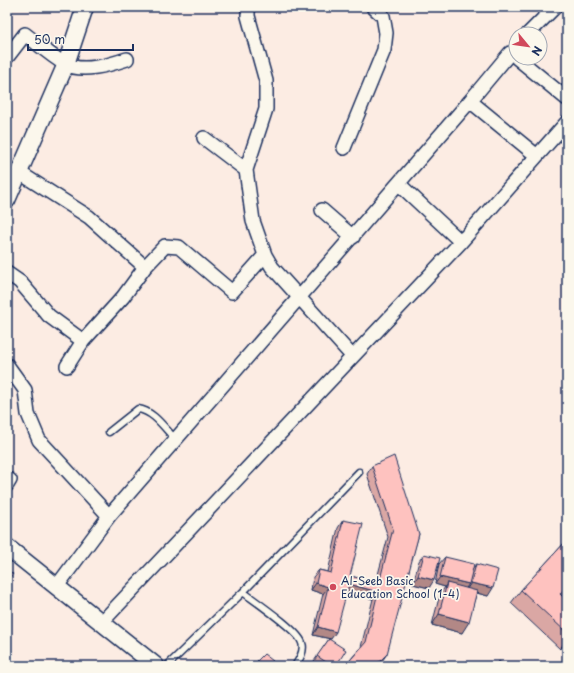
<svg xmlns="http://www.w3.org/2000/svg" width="574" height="673" font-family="'Playpen Sans',sans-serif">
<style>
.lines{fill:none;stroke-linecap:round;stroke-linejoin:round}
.service-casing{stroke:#1b2f5e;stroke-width:9}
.minor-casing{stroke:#1b2f5e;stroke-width:16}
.tertiary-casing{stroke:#1b2f5e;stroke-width:19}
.service{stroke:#fbf7ec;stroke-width:6}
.minor{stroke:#fbf7ec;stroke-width:13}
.tertiary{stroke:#fbf7ec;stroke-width:16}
.wall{fill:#daa7a4;stroke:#1b2f5e}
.shaded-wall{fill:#b28886;stroke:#1b2f5e}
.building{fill:#fec2bf;stroke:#1b2f5e}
.poi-dot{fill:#d1495b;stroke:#fbf7ec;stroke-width:1.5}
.labels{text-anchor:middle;stroke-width:3.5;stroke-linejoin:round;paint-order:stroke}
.poi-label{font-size:11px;fill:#1b2f5e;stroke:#fbf7ec;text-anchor:start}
</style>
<rect width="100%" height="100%" fill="#fcece3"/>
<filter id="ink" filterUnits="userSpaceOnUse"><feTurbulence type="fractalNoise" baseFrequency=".025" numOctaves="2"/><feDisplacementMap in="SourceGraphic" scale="8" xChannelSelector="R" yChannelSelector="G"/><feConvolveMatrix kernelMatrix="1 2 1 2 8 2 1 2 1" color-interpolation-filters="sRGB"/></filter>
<g filter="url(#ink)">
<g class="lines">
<defs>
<path id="service" d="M109,432L138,409C154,411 165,429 176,440
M243,592L359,472
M167,666L243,592C255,601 299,631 302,643C305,651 299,660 295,666"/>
<path id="minor" d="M248,7V16L266,81V109L246,170L253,221L265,255L272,267L352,356
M528,34L555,7
M510,53L470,101L537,156
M7,56H8L25,34C38,44 51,56 65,64C83,73 109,65 127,59
M517,58L567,99
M204,138L246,170
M344,148L384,50L386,33L383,16L373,7
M20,173L89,217L145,267
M399,184L461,242
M322,210L353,237
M7,273L20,282L49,316L83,341
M7,365L25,390L28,414L39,440L109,516
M67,366L83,341L123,297L145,267L165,246L179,247L232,292L265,255
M7,485L10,480
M57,586L109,516L470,101
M102,622L461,242L567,122"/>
<path id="tertiary" d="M7,200L66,64L85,7
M7,547L156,666"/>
</defs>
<!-- service casing -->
<use href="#service" class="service-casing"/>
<!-- minor casing -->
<use href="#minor" class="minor-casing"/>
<!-- tertiary casing -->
<use href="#tertiary" class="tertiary-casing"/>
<!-- service -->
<use href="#service" class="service"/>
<!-- minor -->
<use href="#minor" class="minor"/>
<!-- tertiary -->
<use href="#tertiary" class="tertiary"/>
</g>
<!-- wall -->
<path class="wall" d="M372,466L419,534L382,661L377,666H345L361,647L373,599L347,592L331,639L313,635L323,594L311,590L313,577L319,570L328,572L338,528L343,520L350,576L376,582L388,537L367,474Z
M567,540V590L561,596L567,601V641L560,649L511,603L521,590Z
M424,554L429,588L413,584L419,561Z
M445,557L472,570L476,564L488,596L477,593L462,633L432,625L440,594L445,587L435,584L439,564Z
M329,639L336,666H316L312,664Z
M264,654L269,666H256L255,665Z"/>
<!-- shaded-wall -->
<path class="shaded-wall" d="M418,576L434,580L429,588L413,584Z
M440,577L469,584L464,591L447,583L445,587L435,584Z
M316,583L328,587L323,594L311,590Z
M471,583L493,588L488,596L466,590Z
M349,584L378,592L373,599L344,591Z
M567,586V590L550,608L560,594Z
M439,614L469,622L462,633L432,625Z
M318,627L336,632L331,639L313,635Z
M567,639V641L560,649Z
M387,654L382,661L377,666H375Z"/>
<!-- building -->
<path class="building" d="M394,456L419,534L387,654L375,666H345L366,642L378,592L349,584L336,632L318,627L328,587L316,583L319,570L331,573L343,520L363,524L350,576L379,583L393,529L372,466Z
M567,540V586L560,594L567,601V633L521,590Z
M424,554L440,558L434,580L418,576Z
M445,557L474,564L469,584L440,577Z
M476,564L498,570L493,588L471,583Z
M7,569L13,574L7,581Z
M447,583L477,591L469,622L439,614Z
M329,639L346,650L336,666H332L317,656Z
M264,654L273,661L269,666H263L257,661Z
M499,661L505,666H495Z"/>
</g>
<!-- markers -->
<circle class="poi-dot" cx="333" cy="587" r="4"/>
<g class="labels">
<!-- poi labels -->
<g class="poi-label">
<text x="341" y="585">Al-Seeb Basic<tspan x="341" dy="13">Education School (1-4)</tspan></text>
</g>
</g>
<!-- margin -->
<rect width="574" height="673" fill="none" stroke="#fbf7ec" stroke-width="24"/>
<rect x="12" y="12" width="550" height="649" fill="none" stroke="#1b2f5e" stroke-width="1.5" filter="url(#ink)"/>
<!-- north arrow -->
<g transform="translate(528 46) rotate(119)"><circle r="19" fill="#fbf7ec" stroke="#a1a7b3"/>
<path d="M0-3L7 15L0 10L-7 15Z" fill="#d1495b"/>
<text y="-6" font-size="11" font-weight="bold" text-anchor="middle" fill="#1b2f5e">N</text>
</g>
<!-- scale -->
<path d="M28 44v6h105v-6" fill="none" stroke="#1b2f5e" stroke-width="2"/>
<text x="34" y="44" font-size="12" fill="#1b2f5e" stroke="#fbf7ec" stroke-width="3" paint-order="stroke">50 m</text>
</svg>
